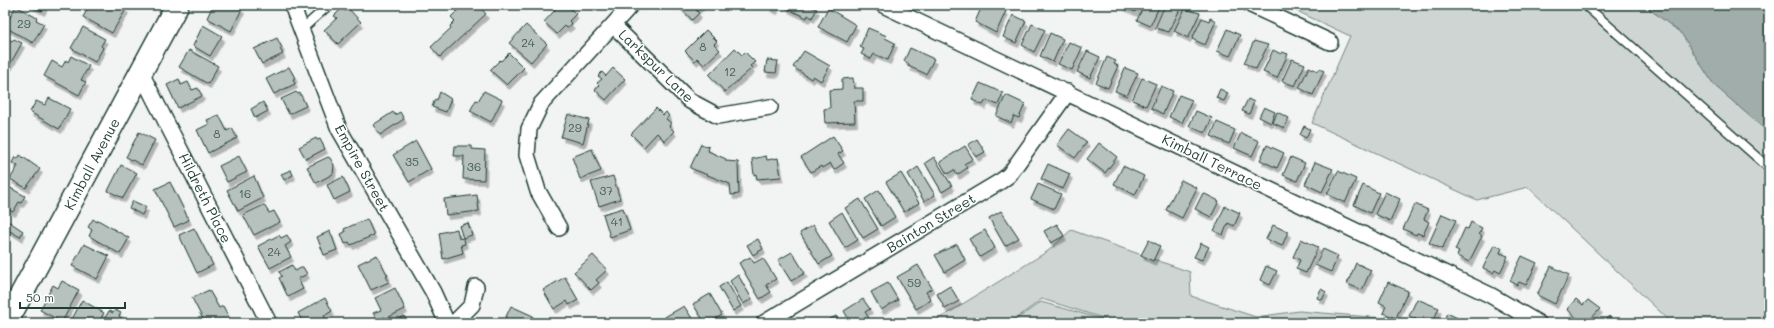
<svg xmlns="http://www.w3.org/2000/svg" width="1774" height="328" font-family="Mali,sans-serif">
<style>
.green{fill:#ced5d3;stroke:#768984}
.water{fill:#a1adaa;stroke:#6d807b}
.building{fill:#b7c1bd;stroke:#1f3d34;filter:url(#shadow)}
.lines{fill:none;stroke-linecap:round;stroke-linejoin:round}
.lane-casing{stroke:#1f3d34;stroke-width:11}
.street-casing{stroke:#1f3d34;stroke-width:18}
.secondary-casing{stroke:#1f3d34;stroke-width:25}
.lane{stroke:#fff;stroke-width:8}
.street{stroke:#fff;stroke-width:15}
.secondary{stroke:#fff;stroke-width:22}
.labels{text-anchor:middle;stroke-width:3;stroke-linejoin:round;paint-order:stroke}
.number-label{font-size:12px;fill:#455e56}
.street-label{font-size:14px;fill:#1f3d34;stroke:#fff}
</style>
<defs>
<filter id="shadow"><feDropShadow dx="2.5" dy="4.5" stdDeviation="0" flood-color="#0004"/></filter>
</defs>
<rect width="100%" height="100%" fill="#f2f3f3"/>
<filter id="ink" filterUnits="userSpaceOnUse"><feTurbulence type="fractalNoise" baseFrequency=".025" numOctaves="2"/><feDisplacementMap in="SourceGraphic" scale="8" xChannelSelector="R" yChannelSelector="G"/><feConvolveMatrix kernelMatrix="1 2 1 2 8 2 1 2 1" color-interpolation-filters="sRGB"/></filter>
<g filter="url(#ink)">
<!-- green -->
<path class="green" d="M1284,5H1644L1681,33L1714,85L1769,133V323H1672L1528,187L1477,200L1312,123L1350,36Z
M1071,230L1190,272L1191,296L1256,317L1299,311L1382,318L1391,323H1119L1042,299L1010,323H932L1048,251Z
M1041,302L1116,323H1011Z"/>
<!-- water -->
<path class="water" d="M1644,5H1769V133L1714,85L1681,33Z"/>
<!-- building -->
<path class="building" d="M31,5H45L42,11Z
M90,5H118L126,9L112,33L83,17Z
M213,5H234L242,9L231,31L207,18Z
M463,5H478L486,14L440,57L431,47L451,28L450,26L455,21L451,17Z
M551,5H567L576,14L569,21L572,24L567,28L565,26L557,34L544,22L555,10Z
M678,5H702L696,10L699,13L692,20Z
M769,5H777L775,10L768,7Z
M787,5H813L812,7L817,9L812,18L808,15L807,18L786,8Z
M994,5H1004L1002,9L1006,11L996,33L975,22L982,6L991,10Z
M1123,5H1139L1135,12L1122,6Z
M1144,5H1160L1150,26L1137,20Z
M1165,5H1182L1169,32L1155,28Z
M16,6L37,18L36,20L44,24L33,43L5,27Z
M342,8L345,11L348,8L361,22L338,44L324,30L337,18L334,16Z
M828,8L856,25L847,42L818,27Z
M1185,9L1200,13L1188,38L1174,31Z
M1013,15L1026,21L1016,43L1003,37Z
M1202,18L1209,21L1210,18L1216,21L1205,45L1192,39Z
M1032,24L1045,30L1034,52L1022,45Z
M203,25L222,36L210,56L193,46Z
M526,25L547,44L531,62L509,43Z
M83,27L105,39L101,46L103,48L95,62L71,48Z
M868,28L887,36L885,38L895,43L888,60L874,54L871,59L861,54L864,49L860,47Z
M1227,29L1240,35L1230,56L1217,51Z
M706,30L717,41L714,44L720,50L704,65L697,58L695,61L685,51Z
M1050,33L1063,39L1053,62L1040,56Z
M5,37L12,41L14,39L22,43L9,66L5,64Z
M277,38L282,48L280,49L283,54L262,64L254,49Z
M1254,41L1268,45L1256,69L1244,63Z
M1069,42L1082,48L1072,70L1058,64Z
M735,48L742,55L745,52L755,62L750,66L752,68L725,92L709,75Z
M910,48L934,59L926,74L908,66L909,64L904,61Z
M189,50L218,66L208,84L179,67Z
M1273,50L1281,54L1282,52L1288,54L1277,78L1263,72Z
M804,51L830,66L821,81L813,76L811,79L793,67Z
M1087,51L1100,57L1090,78L1077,72Z
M509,53L524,68L507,85L490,70L500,60L501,61Z
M71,56L89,66L81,80L86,82L79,95L44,76L52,61L62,67L66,60L68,62Z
M1107,57L1116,61L1114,64L1118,66L1108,88L1096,83Z
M1292,59L1305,64L1295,86L1282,81Z
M767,60L778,61L776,73L765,72Z
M289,67L295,78L293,79L295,84L274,94L266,79Z
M1309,67L1318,71L1319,69L1324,71L1313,95L1299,88Z
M613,68L625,79L606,100L595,90L599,85L597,83L602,79L598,76L602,72L606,76Z
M1125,68L1138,73L1127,96L1115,91Z
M853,78L854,88H863V101H854L855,122L825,123L824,109L830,108L829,90L842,89V79Z
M1142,78L1156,84L1146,106L1132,100Z
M179,79L181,85L188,82L192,90L198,88L202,96L178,108L167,85Z
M980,83L1003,93L998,105L986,100L983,105L972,100Z
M1161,86L1173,91L1163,114L1151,108Z
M1220,89L1228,93L1224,101L1216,98Z
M484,91L502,100L491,122L470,111L476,100L478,101Z
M296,92L298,94L300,93L306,106L289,114L281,99Z
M440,92L451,99L446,112L432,107L435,99L437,100Z
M1006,95L1025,104L1019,118L1014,116L1011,123L996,116Z
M1179,95L1192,100L1182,123L1169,117Z
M49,98L70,109L59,129L30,112L36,101L45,105Z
M1248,99L1254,102L1249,114L1242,111Z
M263,102L268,111L255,118L251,109Z
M1264,107L1275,112L1271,123L1259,117Z
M656,108L663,115L666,112L669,116L666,119L671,123L669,126L674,131L665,141L657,133L644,147L631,134Z
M1196,111L1212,118L1205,133L1189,126Z
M393,112L395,115L400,112L404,119L380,135L373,125Z
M1277,112L1289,118L1284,128L1273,123Z
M568,114L589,120L583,143L561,137Z
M219,115L227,131L232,128L237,138L208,153L197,130L209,124L207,120Z
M1217,122L1235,130L1229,144L1211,136Z
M1304,126L1310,129L1306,138L1300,135Z
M1069,129L1087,142L1075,158L1057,145Z
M139,132L155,140L142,165L126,157Z
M1241,133L1259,141L1252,156L1234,148Z
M833,136L843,151L838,154L844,163L834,170L830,163L822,168L821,166L811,172L801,157Z
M316,138L317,140L320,139L325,149L306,159L299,147Z
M977,139L985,152L976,157L968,145Z
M416,141L431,169L409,182L393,155Z
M1099,143L1117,157L1105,173L1087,159Z
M701,144L709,147L708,151L726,159V161L738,162L739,194L731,195L730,184L690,168Z
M1267,145L1284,153L1277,168L1260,160Z
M455,146H472V149L485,150L484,180L463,179L464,156H454Z
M965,146L973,159L964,164L967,168L957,175L954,170L947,174L940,162Z
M592,149L601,171L580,179L572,157Z
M20,155L40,169L26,188L10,179L18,166L12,163L15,157L18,159Z
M239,156L247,172L227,182L219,166Z
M766,156L767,160L778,158L781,177L757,179L756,174L754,175L752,159Z
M328,157L330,158L334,165L333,174L316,183L307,167Z
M934,157L952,186L942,192L925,163Z
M1291,157L1305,163L1297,181L1283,175Z
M1315,162L1333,169L1322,192L1305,184Z
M1048,164L1070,174L1063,189L1041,179Z
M121,165L137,173L123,198L108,191Z
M1123,166L1144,176L1135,195L1114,184Z
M918,167L935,195L924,201L908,174Z
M291,170L293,175L284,180L281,174Z
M1338,171L1356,179L1345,203L1327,194Z
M901,173L919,203L904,212L886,182Z
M254,176L263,198L238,211L227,190Z
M613,176L620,199L599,206L591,182Z
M343,177L350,192L334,200L327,185Z
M1181,180L1197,188L1182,218L1166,210Z
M170,182L189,220L174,227L155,189Z
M1038,184L1061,194L1054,209L1031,199Z
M5,185L25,196L21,203L19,202L13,212L5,208Z
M1363,185L1379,193L1370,213L1354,205Z
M879,190L895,217L881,226L865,199Z
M1385,192L1400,199L1390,221L1375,214Z
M1203,193L1219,201L1211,217L1195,209Z
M477,195L479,211L446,215L444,199Z
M860,199L878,229L863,238L845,208Z
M133,201L146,207L142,215L129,208Z
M1415,204L1428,210L1424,219L1429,222L1423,235L1417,233L1416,235L1403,229Z
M264,205L269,213L274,211L280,222L254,235L243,215Z
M1225,206L1240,213L1234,226L1228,223L1223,235L1214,231Z
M623,208L630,230L610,237L603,214Z
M1001,211L1019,238L1005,246L989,218Z
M842,212L858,240L845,248L829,221Z
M1442,214L1456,220L1442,249L1429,243Z
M5,219L23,231L20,237L8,230L5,235Z
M93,219L97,222L98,220L129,238L120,254L89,236L92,230L88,227Z
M367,219L374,235L351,245L349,242L345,244L341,234L345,232L344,229Z
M1471,222L1482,228L1479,234L1482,236L1469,262L1457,256L1459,252L1455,250L1465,228L1468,229Z
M468,223L472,235L463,238L459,226Z
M1057,224L1064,236L1051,243L1044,231Z
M813,225L832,256L819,264L800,233Z
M1273,225L1288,232L1282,246L1266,239Z
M194,228L213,265L197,273L179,235Z
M457,229L459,238L464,239L465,244L461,245L463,253L443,259L439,233Z
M985,230L995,248L980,257L969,239Z
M330,231L337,250L324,255L317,237Z
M279,235L281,238L287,235L291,242L285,246L291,257L270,268L258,246Z
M758,239L763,249L753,255L747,245Z
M1301,239L1318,247L1306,273L1296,269L1300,260L1293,257Z
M1149,240L1160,246L1153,261L1141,255Z
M1201,243L1209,247L1202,260L1194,257Z
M84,244L109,256L97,279L72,266Z
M957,244L965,260L945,272L935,255Z
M1494,245L1502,248L1500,253L1508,256L1500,273L1495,270L1493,273L1483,268Z
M1323,249L1338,256L1331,272L1315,265Z
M792,252L805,273L791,281L778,260Z
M377,255L388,276H386L389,282L371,290L358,264Z
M593,255L607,270L596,280L599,283L591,290L574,272Z
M1522,256L1537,263L1526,285L1519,282L1517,285L1510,281Z
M750,257L754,263L763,258L776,279L766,285L771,292L760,299L739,263Z
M1356,263L1371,270L1362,290L1347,284Z
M292,265L295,271L303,267L307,274L298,279L303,289L288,297L279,278L282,276L279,272Z
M918,265L932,288L926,292L931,300L916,309L897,277Z
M1266,266L1277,271L1270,285L1260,280Z
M1551,266L1569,275L1555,304L1537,295Z
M738,275L752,299L743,304L730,281Z
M565,277L578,300L569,305L567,301L554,309L543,290Z
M62,281L79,290L62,322L40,310L53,285L58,288Z
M727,282L741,306L733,311L719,287Z
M1388,282L1408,291L1396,318L1383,313L1386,306L1379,302Z
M888,283L898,300L881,310L871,292Z
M950,286L959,301L945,309L937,294Z
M395,288L405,309L385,319V317L377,320L373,313L381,310L375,298Z
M1321,289L1326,292L1322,300L1317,298Z
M209,290L219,308L223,306L232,323H205L192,298Z
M710,294L722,315L708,323H705L693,304Z
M325,298L332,311L324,316L328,323H303L298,313Z
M863,299L870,309L865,312L872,323H851L844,311Z
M1417,299L1439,308L1432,323H1415L1416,319L1409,316Z
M1576,299L1583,305L1588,300L1600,309L1587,323H1582L1567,309Z
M82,300L104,313L98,323H70Z
M511,306L533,316L530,323H503Z
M684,306L695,323H667L663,318Z
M115,310L121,313L119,316L121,318L118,323H102L109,311L113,313Z
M1447,313L1468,323H1443Z
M404,316L407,322L409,321L410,323H390Z
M836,316L840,323H823Z
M1609,316L1616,323H1603Z"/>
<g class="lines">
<defs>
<path id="lane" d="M1585,5L1769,168
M301,30L329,5"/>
<path id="street" d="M292,5L339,129L433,292L447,323
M883,5L1490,295L1538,323
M1251,5L1330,42
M613,25L690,101L718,116L770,107
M141,73L269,323
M559,228L538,191L527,155L529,129L541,104L631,5
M454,323L472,305L476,287
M764,323L1001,181L1009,175L1068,92"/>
<path id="secondary" d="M6,323L177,5"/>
</defs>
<!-- lane casing -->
<use href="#lane" class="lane-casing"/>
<!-- street casing -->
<use href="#street" class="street-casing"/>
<!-- secondary casing -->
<use href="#secondary" class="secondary-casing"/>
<!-- lane -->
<use href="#lane" class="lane"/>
<!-- street -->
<use href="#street" class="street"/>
<!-- secondary -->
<use href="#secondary" class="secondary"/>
</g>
</g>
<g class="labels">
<!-- number labels -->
<g class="number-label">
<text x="24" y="28">29</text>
<text x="528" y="47">24</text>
<text x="703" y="51">8</text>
<text x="730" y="76">12</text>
<text x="575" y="132">29</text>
<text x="217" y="138">8</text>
<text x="412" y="166">35</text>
<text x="474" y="171">36</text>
<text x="606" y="195">37</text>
<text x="245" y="198">16</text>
<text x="617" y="226">41</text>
<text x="274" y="256">24</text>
<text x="914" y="287">59</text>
</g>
<!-- street labels -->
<g class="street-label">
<text transform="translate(656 66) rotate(44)" y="5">Larkspur Lane</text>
<text transform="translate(1212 162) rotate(26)" y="5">Kimball Terrace</text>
<text transform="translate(92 164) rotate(-62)" y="5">Kimball Avenue</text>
<text transform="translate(362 168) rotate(61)" y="5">Empire Street</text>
<text transform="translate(205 198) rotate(63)" y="5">Hildreth Place</text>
<text transform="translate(931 223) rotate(-31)" y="5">Bainton Street</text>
</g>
</g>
<!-- margin -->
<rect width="1774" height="328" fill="none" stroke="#fff" stroke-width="20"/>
<rect x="10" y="10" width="1754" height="308" fill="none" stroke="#1f3d34" stroke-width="1.5" filter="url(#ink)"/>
<!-- scale -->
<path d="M20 302v6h105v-6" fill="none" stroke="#1f3d34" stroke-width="2"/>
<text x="26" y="302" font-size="12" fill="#1f3d34" stroke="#ffffff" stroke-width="3" paint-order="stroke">50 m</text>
</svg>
